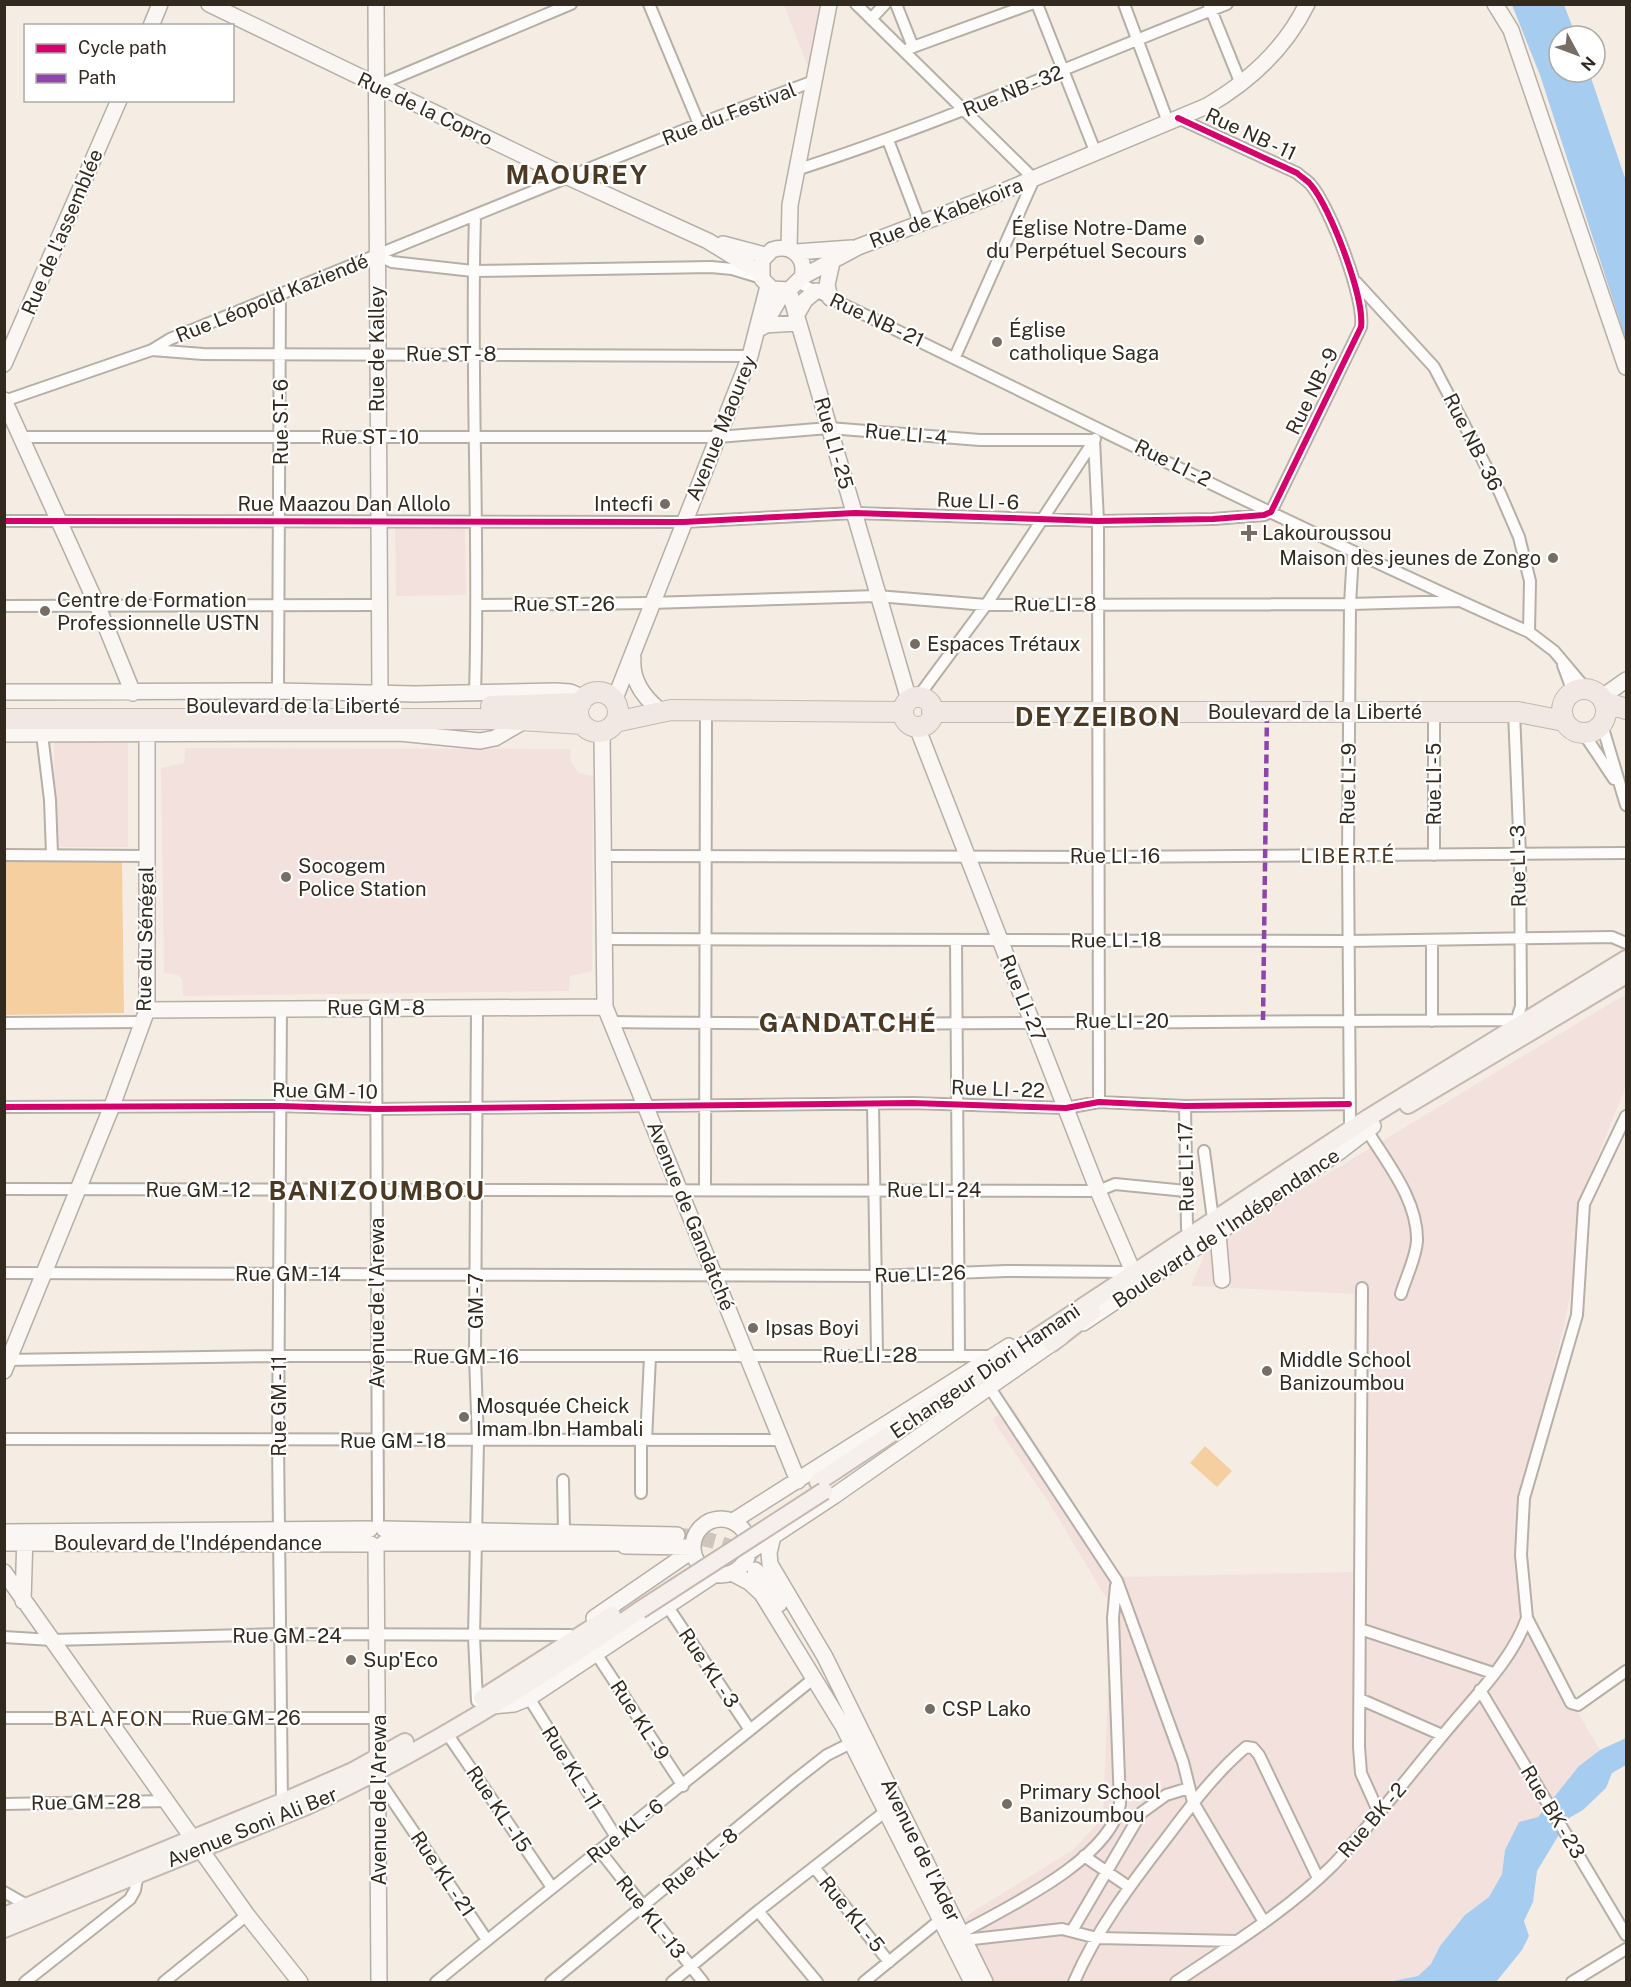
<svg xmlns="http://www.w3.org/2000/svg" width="1631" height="1987" font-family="'Public Sans',sans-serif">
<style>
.commercial{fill:#f3e1dd}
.green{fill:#f5cfa0}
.water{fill:#a6ccef}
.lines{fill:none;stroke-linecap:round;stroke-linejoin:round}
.secondary-tunnel{stroke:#cec6bd;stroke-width:15;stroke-dasharray:15 8;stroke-linecap:butt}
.street-casing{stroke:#b6afa6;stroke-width:14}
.secondary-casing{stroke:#b6afa6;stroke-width:18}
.primary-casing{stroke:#c4b8b1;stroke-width:20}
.highway-casing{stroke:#c4b8b1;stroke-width:22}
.street{stroke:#fefcfb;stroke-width:10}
.secondary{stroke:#f9f6f4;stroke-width:15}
.primary{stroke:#f5f0ec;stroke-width:16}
.highway{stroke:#f1e8e4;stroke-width:20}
.primary-bridge-casing{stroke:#c4b8b1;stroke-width:20;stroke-linecap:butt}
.primary-bridge{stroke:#f5f0ec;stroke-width:16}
.quiet{stroke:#8e44ad;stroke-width:4.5;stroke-dasharray:9 4.5;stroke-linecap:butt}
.cycleway-casing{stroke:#fff;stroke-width:10}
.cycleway{stroke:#d6006c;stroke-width:6}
.poi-dot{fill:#766e64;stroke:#fff;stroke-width:2}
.labels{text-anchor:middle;stroke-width:4.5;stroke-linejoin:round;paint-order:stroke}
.street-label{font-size:20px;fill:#322a1f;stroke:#fff}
.poi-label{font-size:20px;fill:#322a1f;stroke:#fff;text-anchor:start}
.neighbourhood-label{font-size:21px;letter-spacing:1.5px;fill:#4c3923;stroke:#fff}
.district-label{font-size:26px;font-weight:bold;letter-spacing:1.5px;fill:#4c3923;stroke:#fff}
</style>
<rect width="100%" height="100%" fill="#f5ede4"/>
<!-- commercial -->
<path class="commercial" d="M784,5H825L814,66L808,67Z
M465,522L466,595L396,596L395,524Z
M54,742L128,743V847H55Z
M185,748L570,749L571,762L579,773L593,776L592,971L570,976L569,991L183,996L182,979L178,975L164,973L161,768L184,763Z
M1626,994V1086L1581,1198L1576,1263L1565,1322L1519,1502L1517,1566L1544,1656L1600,1750L1579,1766L1538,1817L1505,1850L1502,1873L1489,1897L1465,1915L1440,1946L1431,1964L1418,1976L1388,1982H990L961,1923L969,1914L1074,1849L1103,1817L1111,1606L1051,1506L992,1419L1012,1406L1122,1577L1353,1572L1354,1294L1191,1286L1208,1246Z"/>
<!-- green -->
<path class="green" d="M122,860L124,1013L5,1015L4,862Z
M1205,1446L1232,1471L1217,1487L1190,1463Z"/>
<!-- water -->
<path class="water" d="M1512,5H1564L1576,36H1559V72H1589L1626,181V340L1540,75Z
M1626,1738V1765L1612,1773L1606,1788L1583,1810L1569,1818L1537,1871L1533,1902L1524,1921L1529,1936L1522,1950L1496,1982H1388L1418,1976L1431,1964L1440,1946L1465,1915L1489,1897L1502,1874L1505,1850L1519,1822L1538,1817L1579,1766L1600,1750Z"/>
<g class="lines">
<!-- secondary-tunnel -->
<path class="secondary-tunnel" d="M677,1535C712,1539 731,1543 759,1565"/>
<defs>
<path id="street" d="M649,4L699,124
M856,4L1034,179L955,357
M896,4L913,47L908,49
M1037,4L1095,151
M1124,4L1168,122
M1209,5L1241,84
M871,19L885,4
M913,47L1031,4
M376,86L571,4
M888,140L920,224
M796,170C943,123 1083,60 1227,4
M475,217C470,376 480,535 475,693
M377,255L392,262L473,271L711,267L732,269L755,276
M1356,282L1434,367L1500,493L1519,537L1530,581L1529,632
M799,283C1042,400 1282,522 1529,632L1554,651L1586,689
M152,350L203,354L750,356
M4,401L152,350L170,339L699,124L814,81
M21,437H718L829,428L980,440H1094L1098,521L1099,1102
M4,521L683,522L855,513L1098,521L1213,519L1264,515L1271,512L1361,327C1365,298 1330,207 1311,185C1307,180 1301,177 1297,173L1178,118
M478,605L650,603L877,596L986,605L1350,604L1459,601
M4,606L378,605
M1563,665L1573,692
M278,691L280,296
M918,697L986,605L1095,439
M1514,712L1520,855L1521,1006L1515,1025
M1602,725L1626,805
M42,734L50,800L52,854
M1584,734L1614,779
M4,855L146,856
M1434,855V712
M603,856L1098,857L1626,853
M604,939L1349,941L1612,937L1626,943
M1432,940V1021
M956,941L959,1355
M376,1008L378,1526
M477,1008L475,1357L478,1441L474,1637L477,1701
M281,1009L278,1441L282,1802
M611,1022C913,1026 1216,1021 1518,1020
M4,1023L144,1022
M873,1104L877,1355
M1185,1106L1187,1228
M4,1107L280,1106L377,1109L912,1103L1066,1108L1099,1102L1185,1106L1349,1104
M1626,1116L1584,1204L1577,1315L1524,1498L1521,1555L1527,1618L1571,1703L1578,1705L1626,1671
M1350,1123L1348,856L1350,604L1353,553
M1368,1132C1388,1164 1418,1201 1417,1241C1416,1258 1406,1277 1401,1294
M1204,1151L1212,1212
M705,1188L706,709
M4,1189L1098,1191L1115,1184L1186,1191
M4,1273L875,1276L1006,1271L1125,1272
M1362,1288L1359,1747L1361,1773L1379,1813
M4,1360L278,1356H993
M990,1388L1117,1581L1183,1762L1193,1802L1264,1922
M4,1439L781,1440
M641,1440V1493
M646,1440L650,1357
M563,1480L564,1531
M668,1607L750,1730
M1360,1629L1493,1673
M4,1637L52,1640L280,1634L570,1635
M597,1655L683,1786
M1480,1690L1626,1935
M529,1698L616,1837
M1360,1699L1442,1735
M4,1718H379
M446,1732L551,1886
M378,1779L487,1940
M4,1804L168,1801
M600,1851L703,1982
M1084,1856L1129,1887
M814,1867L889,1962
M4,1892L32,1908
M758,1911L817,1982
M1073,1929L1141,1813L1166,1795L1189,1788
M961,1933C1006,1908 1111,1859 1120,1804L1113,1618L1116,1586
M964,1940L1062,1929L1097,1938L1237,1941
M25,1982L130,1899L135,1890L138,1873
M164,1982L247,1915
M436,1982C560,1880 688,1781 813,1679
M551,1982L795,1780L827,1755L851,1743
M672,1982L758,1911L886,1811
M864,1982L940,1920
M1074,1982C1096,1931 1131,1884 1165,1840C1189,1808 1215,1773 1246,1747L1253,1748L1259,1755L1318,1878
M1176,1982C1229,1946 1287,1911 1333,1865C1374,1822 1410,1774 1448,1729C1476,1695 1512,1660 1527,1618
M1572,1982L1626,1949"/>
<path id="secondary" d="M209,4L570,178L708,241L760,273
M376,4L380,693
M1495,4L1511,30L1626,367
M151,26L160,4
M723,244L765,255
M789,248L790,205L829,4
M796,252L852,248
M802,277C807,257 791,243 772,250L762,260V279L772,289L789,290L802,277L858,247L987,198L1207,106C1250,81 1285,49 1307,4
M789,290L909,700
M830,298L827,285L832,262
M796,316L805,300L816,291
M764,325L798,323
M763,327L784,291
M4,364L119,100
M4,400L98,607L133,693
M633,658C631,679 642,695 657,708
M4,692L278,691L415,694L555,691L570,692L584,698
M1602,697L1626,680
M614,701L750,356L768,286
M917,727L1098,1191L1131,1267
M602,732L605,1007L798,1481
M4,734L399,733L480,741L495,738L526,720
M147,1010L605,1007
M1218,1234L1222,1280
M1083,1323L1339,1152L1373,1126
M4,1371L112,1106L147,1010V732
M693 1547a28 28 0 1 1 56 0a28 28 0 1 1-56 0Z
M733,1521L1009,1346
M384,1529L677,1535
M4,1532L370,1529
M773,1536L769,1553L770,1564L825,1657L985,1982
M4,1543L371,1544
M384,1543H636
M376,1546L379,1982
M625,1546L693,1547
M749,1552L834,1496L1061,1337
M755,1570L766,1580L779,1604
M4,1572L247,1915L300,1982
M732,1573L749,1582L762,1594L843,1726L972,1982
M23,1601L25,1535
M594,1618L693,1550
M491,1706L514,1704L529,1698L714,1575"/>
<path id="primary" d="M1408,1105L1626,975
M1052,1343L1092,1312
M818,1482L1368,1118L1626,959
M482,1698L612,1615
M4,1916L282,1802L353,1771L405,1742
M4,1929L307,1806C424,1752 534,1682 640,1610"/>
<path id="highway" d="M1562 711a22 22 0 1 1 44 0a22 22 0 1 1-44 0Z
M578 712a20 20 0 1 1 40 0a20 20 0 1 1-40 0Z
M903 712a15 15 0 1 1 30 0a15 15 0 1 1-30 0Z
M1605,702L1626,709
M491,706L581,703
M932,712H1518L1564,721
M4,719H505L582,724
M615,722L671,710L903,712"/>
</defs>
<!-- street casing -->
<use href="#street" class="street-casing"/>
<!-- secondary casing -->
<use href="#secondary" class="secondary-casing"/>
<!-- primary casing -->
<use href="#primary" class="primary-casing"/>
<!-- highway casing -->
<use href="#highway" class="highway-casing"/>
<!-- street -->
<use href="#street" class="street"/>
<!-- secondary -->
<use href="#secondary" class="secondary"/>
<!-- primary -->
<use href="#primary" class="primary"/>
<!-- highway -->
<use href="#highway" class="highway"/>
<defs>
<path id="primary-bridge" d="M640,1610L824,1491"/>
</defs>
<!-- primary-bridge casing -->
<use href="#primary-bridge" class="primary-bridge-casing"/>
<!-- primary-bridge -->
<use href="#primary-bridge" class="primary-bridge"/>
<!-- quiet -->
<path class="quiet" d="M1263,1020L1267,712"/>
<defs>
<path id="cycleway" d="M4,521L683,522L855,513L1098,521L1213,519L1264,515L1271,512L1361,327C1365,298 1330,207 1311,185C1307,180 1301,177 1297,173L1178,118
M4,1107L280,1106L377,1109L912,1103L1066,1108L1099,1102L1185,1106L1349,1104"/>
</defs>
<!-- cycleway casing -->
<use href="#cycleway" class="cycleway-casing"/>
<!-- cycleway -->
<use href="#cycleway" class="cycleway"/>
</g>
<!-- markers -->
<g class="poi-dot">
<circle cx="1199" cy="240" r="6"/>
<circle cx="997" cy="342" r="6"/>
<circle cx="665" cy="504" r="6"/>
<path d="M1246 524h6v6h6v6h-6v6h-6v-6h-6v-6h6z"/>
<circle cx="1553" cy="558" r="6"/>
<circle cx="45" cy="611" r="6"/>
<circle cx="915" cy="644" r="6"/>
<circle cx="286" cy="877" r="6"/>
<circle cx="753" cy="1328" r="6"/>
<circle cx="1267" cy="1371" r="6"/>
<circle cx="464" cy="1417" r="6"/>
<circle cx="351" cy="1660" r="6"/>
<circle cx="930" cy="1709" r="6"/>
<circle cx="1007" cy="1804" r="6"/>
</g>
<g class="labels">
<!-- street labels -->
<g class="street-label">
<text transform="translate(1013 91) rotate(-22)" y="7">Rue NB - 32</text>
<text transform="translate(425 109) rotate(25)" y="7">Rue de la Copro</text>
<text transform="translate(729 114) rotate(-21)" y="7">Rue du Festival</text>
<text transform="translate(1251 134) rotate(25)" y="7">Rue NB - 11</text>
<text transform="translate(946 213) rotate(-21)" y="7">Rue de Kabekoira</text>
<text transform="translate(62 232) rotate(-67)" y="7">Rue de l'assemblée</text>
<text transform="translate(272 298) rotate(-22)" y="7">Rue Léopold Kaziendé</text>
<text transform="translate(877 320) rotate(25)" y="7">Rue NB - 21</text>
<text transform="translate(377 349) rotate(-90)" y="7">Rue de Kalley</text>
<text x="451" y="361">Rue ST - 8</text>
<text transform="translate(1312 391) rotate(-64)" y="7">Rue NB - 9</text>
<text transform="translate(281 422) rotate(-90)" y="7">Rue ST- 6</text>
<text transform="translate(721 428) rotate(-68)" y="7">Avenue Maourey</text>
<text transform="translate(906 434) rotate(5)" y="7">Rue LI - 4</text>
<text x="370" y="444">Rue ST - 10</text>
<text transform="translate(1473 442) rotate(63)" y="7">Rue NB - 36</text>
<text transform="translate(834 443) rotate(74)" y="7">Rue LI - 25</text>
<text transform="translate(1173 463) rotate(26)" y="7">Rue LI - 2</text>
<text transform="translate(978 501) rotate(2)" y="7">Rue LI - 6</text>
<text x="344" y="511">Rue Maazou Dan Allolo</text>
<text x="564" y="611">Rue ST - 26</text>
<text x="1055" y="611">Rue LI - 8</text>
<text x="293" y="713">Boulevard de la Liberté</text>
<text x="1315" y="719">Boulevard de la Liberté</text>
<text transform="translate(1348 784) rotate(-89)" y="7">Rue LI - 9</text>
<text transform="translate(1434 784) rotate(-90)" y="7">Rue LI - 5</text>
<text x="1115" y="863">Rue LI - 16</text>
<text transform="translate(1518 866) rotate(-91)" y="7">Rue LI - 3</text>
<text transform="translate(145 939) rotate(-89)" y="7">Rue du Sénégal</text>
<text transform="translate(1116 940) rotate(-1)" y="7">Rue LI - 18</text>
<text transform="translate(1023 998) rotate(68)" y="7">Rue LI- 27</text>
<text x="376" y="1015">Rue GM - 8</text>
<text x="1122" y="1028">Rue LI - 20</text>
<text transform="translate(998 1089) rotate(2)" y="7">Rue LI - 22</text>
<text transform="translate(325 1091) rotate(1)" y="7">Rue GM - 10</text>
<text transform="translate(1186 1167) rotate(-91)" y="7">Rue LI - 17</text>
<text x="198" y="1197">Rue GM - 12</text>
<text x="934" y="1197">Rue LI - 24</text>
<text transform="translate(691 1216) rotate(68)" y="7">Avenue de Gandatché</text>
<text transform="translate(1226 1228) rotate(-34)" y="7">Boulevard de l'Indépendance</text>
<text x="288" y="1281">Rue GM - 14</text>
<text transform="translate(920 1274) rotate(-2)" y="7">Rue LI- 26</text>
<text transform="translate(476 1301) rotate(-90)" y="7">GM - 7</text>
<text transform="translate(377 1303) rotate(-90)" y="7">Avenue de l'Arewa</text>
<text x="870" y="1362">Rue LI - 28</text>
<text x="466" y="1364">Rue GM - 16</text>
<text transform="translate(985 1371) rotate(-34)" y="7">Echangeur Diori Hamani</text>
<text transform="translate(279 1406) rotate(-90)" y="7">Rue GM - 11</text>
<text x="393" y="1448">Rue GM - 18</text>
<text x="188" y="1550">Boulevard de l'Indépendance</text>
<text x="287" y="1643">Rue GM - 24</text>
<text transform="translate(709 1668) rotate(56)" y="7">Rue KL - 3</text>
<text x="246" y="1725">Rue GM - 26</text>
<text transform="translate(640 1720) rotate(57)" y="7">Rue KL - 9</text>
<text transform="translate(572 1768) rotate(58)" y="7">Rue KL - 11</text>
<text transform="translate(379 1800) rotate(-90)" y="7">Avenue de l'Arewa</text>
<text transform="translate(86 1802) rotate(-1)" y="7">Rue GM - 28</text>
<text transform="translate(499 1809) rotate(56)" y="7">Rue KL - 15</text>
<text transform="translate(1553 1812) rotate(59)" y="7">Rue BK - 23</text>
<text transform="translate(1372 1820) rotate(-49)" y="7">Rue BK - 2</text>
<text transform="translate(252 1827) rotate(-22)" y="7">Avenue Soni Ali Ber</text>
<text transform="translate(625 1831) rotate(-38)" y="7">Rue KL - 6</text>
<text transform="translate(921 1850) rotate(64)" y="7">Avenue de l'Ader</text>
<text transform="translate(700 1861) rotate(-40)" y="7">Rue KL - 8</text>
<text transform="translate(443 1874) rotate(56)" y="7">Rue KL - 21</text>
<text transform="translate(852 1914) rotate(51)" y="7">Rue KL - 5</text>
<text transform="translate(651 1917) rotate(52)" y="7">Rue KL - 13</text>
</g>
<!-- poi labels -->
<g class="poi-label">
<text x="1187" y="235" text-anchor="end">Église Notre-Dame<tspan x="1187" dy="23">du Perpétuel Secours</tspan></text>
<text x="1009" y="337">Église<tspan x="1009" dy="23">catholique Saga</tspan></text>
<text x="653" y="511" text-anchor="end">Intecfi</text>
<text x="1262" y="540">Lakouroussou</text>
<text x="1541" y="565" text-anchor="end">Maison des jeunes de Zongo</text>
<text x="57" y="607">Centre de Formation<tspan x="57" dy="23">Professionnelle USTN</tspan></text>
<text x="927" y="651">Espaces Trétaux</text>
<text x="298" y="873">Socogem<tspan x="298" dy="23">Police Station</tspan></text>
<text x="765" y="1335">Ipsas Boyi</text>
<text x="1279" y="1367">Middle School<tspan x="1279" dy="23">Banizoumbou</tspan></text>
<text x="476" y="1413">Mosquée Cheick<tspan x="476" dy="23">Imam Ibn Hambali</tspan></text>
<text x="363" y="1667">Sup'Eco</text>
<text x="942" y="1716">CSP Lako</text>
<text x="1019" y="1799">Primary School<tspan x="1019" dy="23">Banizoumbou</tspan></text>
</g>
<!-- neighbourhood labels -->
<g class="neighbourhood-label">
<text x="1348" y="863">LIBERTÉ</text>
<text x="109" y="1726">BALAFON</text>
</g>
<!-- district labels -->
<g class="district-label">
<text x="577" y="184">MAOUREY</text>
<text x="1098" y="726">DEYZEIBON</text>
<text x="848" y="1032">GANDATCHÉ</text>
<text x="377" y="1200">BANIZOUMBOU</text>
</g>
</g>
<!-- border -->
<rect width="1631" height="1987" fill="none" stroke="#322a1f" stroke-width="12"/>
<!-- legend -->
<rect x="24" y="24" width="210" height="78" fill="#ffffff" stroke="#adaaa5" stroke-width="1.5"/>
<rect x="36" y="44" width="30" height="9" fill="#d6006c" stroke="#adaaa5" stroke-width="1.5"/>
<text x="78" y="54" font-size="18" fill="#322a1f">Cycle path</text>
<rect x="36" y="74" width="30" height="9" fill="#8e44ad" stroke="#adaaa5" stroke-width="1.5"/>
<text x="78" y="84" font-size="18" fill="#322a1f">Path</text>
<!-- north arrow -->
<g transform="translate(1577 54) rotate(131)"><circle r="28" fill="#ffffff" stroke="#adaaa5" stroke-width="1.5"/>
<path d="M0-4.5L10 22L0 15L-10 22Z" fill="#766e64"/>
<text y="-9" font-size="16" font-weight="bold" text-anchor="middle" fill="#322a1f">N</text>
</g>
</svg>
